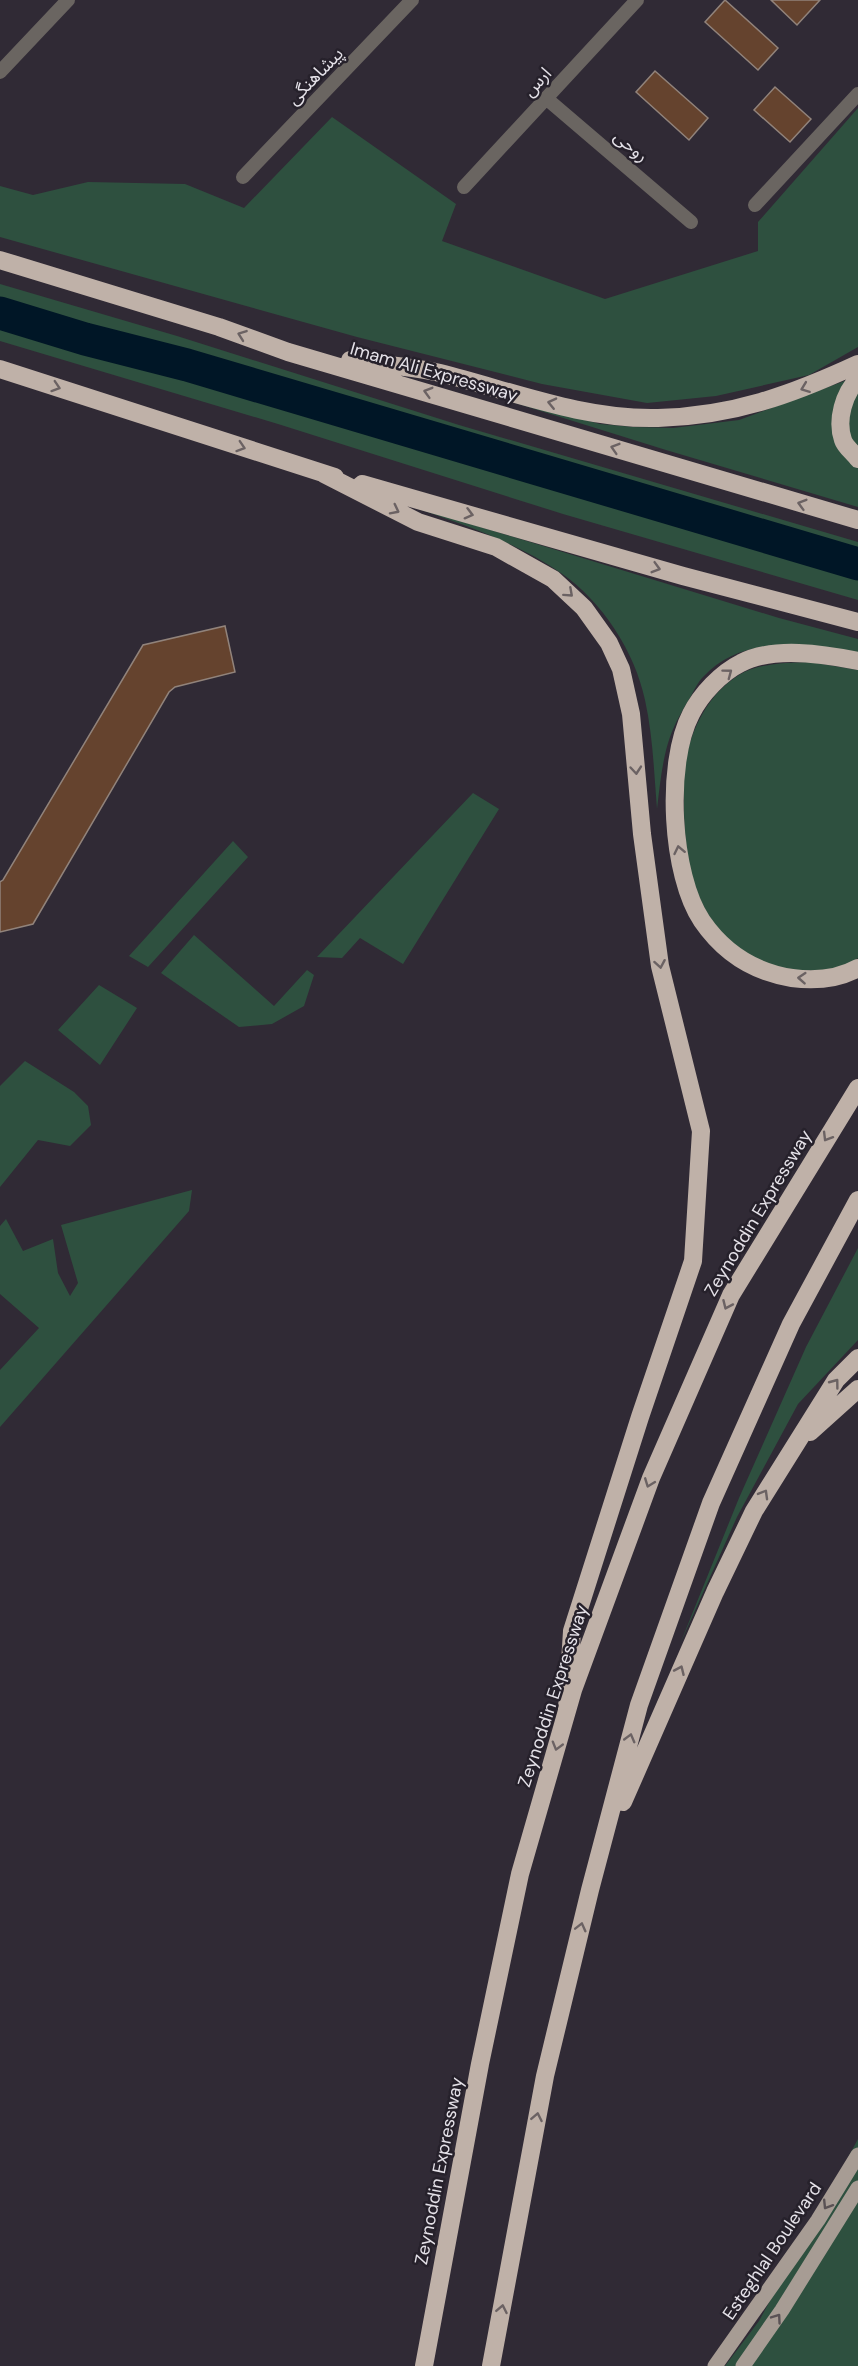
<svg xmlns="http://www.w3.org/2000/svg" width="858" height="2366" font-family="'DM Sans','Noto Sans Arabic',sans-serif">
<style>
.green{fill:#2e503f}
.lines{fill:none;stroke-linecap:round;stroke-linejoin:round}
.river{stroke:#001626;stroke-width:33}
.building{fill:#65432e;stroke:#91837b;stroke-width:1.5}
.street{stroke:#6a6561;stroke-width:14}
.primary{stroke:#a79c94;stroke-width:15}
.highway{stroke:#bfb1a8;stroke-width:18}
.oneway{stroke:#6b6263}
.oneway2{stroke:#5a5255}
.labels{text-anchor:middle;stroke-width:5;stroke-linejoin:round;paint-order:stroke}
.street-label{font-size:18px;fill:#e5e2e9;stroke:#26212b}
</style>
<rect width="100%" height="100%" fill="#302a35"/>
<!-- green -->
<path class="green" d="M858,108V347L809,375L716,396L647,403L542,384L357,337L0,237V186L33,195L88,182L185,184L244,208L332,117L456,204L442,241L605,299L758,251V222Z
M0,284L177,336L459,425L858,542V600L563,514L278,424L0,341Z
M858,376V507L666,450L457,385L600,424L634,427L673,428L739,420Z
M389,499L779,618L858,639V653C807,643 742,634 703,677C698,682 694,690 691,696C683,709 675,723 670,737C662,760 660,785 657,809C654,773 653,736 645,700C635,652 602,601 561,573C510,538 447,519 389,499Z
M810,662L858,670V958C839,971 818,971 797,970C768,967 740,954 721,932C687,894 683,837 684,789C684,781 683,771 685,762C692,728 708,694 739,675C759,663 786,663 810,662Z
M473,793L499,809L403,964L360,938L342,958L317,957Z
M233,841L248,857L148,967L129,956Z
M194,935L274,1006L307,970L314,975L304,1006L272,1024L239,1027L161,973Z
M99,985L137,1008L100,1065L58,1030Z
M25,1061L74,1092L88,1106L91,1125L70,1146L38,1140L0,1187V1086Z
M192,1190L189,1211L0,1427V1370L39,1328L0,1294V1226L6,1219L23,1251L53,1239L58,1273L70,1296L78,1283L61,1225Z
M858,1248V1340L798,1404L737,1517L680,1644L739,1498L806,1347Z
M858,2139V2366H725L759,2321Z"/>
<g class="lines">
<!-- river -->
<path class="river" d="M0,313L85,339L187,365L858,564"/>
</g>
<!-- building -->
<path class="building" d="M725,0L778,48L758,70L705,22Z
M771,0H820L797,25Z
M655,71L708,118L689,140L636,92Z
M775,87L811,119L790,142L754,110Z
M225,626L235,672L175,687L169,692L33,924L0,932V882L3,880L143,645Z"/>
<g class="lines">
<!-- street -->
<path class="street" d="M0,72L68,0
M547,99L691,222
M243,177L412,0
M464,187L637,0
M755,205L858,94"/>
<!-- primary -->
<path class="primary" d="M715,2366L818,2220L858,2155
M743,2366L782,2310L858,2188"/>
<!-- highway -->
<path class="highway" d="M0,260L219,327L288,352L858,520
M350,360C380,365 411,366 440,373C512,391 583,420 658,418C733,416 791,395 858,364
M0,369L335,477
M858,379C844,393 836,420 843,440C845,447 854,453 858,459
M324,474L418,522L496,547L553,579L584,608L609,643L621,669L631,714L642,834L660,966L701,1131L693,1261L640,1417L572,1631L567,1709
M362,484L683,576L858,622
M858,661C824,654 773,646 741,663C721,673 701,694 691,714C665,764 671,875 702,921C724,953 754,972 792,978C814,981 838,979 858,968
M810,1432L858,1389
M623,1802L715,1592L754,1511L836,1380L858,1358
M424,2366L480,2064L520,1874L573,1690L651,1478L731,1295L858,1088
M491,2366L545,2076L590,1890L639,1705L711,1503L791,1324L858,1200"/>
</g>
<!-- one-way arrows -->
<defs><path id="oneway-chevron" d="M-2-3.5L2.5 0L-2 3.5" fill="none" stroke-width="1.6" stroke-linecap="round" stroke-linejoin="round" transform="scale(1.5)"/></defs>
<g class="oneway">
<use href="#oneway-chevron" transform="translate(242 335) rotate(-160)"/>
<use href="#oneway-chevron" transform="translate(56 387) rotate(18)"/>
<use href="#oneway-chevron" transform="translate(805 388) rotate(159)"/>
<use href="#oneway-chevron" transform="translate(428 392) rotate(-164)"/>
<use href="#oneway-chevron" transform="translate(552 403) rotate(-167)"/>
<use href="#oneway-chevron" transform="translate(241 447) rotate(18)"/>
<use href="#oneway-chevron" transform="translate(615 448) rotate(-163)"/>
<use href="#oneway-chevron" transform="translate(802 504) rotate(-164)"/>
<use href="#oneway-chevron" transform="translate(395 510) rotate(27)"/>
<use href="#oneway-chevron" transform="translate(469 514) rotate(15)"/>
<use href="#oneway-chevron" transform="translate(656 568) rotate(16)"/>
<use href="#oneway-chevron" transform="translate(569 593) rotate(42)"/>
<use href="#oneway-chevron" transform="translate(728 673) rotate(-37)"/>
<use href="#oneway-chevron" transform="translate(636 770) rotate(85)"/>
<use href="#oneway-chevron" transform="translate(679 850) rotate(-102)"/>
<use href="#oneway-chevron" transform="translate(660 964) rotate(80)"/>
<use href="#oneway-chevron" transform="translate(802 978) rotate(-176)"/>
<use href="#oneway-chevron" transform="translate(827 1137) rotate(121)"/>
<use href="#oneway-chevron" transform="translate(727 1305) rotate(114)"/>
<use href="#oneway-chevron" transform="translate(835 1383) rotate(-53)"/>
<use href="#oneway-chevron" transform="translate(649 1483) rotate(111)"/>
<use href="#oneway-chevron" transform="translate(764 1494) rotate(-60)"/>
<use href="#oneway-chevron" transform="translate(680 1670) rotate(-66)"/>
<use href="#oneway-chevron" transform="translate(630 1738) rotate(-75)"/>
<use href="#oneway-chevron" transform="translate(557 1746) rotate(106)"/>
<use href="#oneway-chevron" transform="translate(581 1927) rotate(-76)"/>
<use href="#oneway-chevron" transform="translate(537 2117) rotate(-79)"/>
<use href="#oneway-chevron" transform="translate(502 2309) rotate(-79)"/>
</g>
<g class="oneway2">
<use href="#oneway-chevron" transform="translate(827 2205) rotate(122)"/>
<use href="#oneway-chevron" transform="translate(777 2318) rotate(-55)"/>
</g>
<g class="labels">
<!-- street labels -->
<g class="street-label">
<text transform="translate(315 76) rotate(-46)" y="6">پیشاهنگی</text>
<text transform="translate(537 82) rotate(-47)" y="6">ارس</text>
<text transform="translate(631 146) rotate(40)" y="6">روحی</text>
<text transform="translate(434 372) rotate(16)" y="6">Imam Ali Expressway</text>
<text transform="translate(758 1213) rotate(-59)" y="6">Zeynoddin Expressway</text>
<text transform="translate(553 1696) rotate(-72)" y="6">Zeynoddin Expressway</text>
<text transform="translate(439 2171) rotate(-79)" y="6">Zeynoddin Expressway</text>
<text transform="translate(772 2251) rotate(-56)" y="6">Esteghlal Boulevard</text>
</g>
</g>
</svg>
